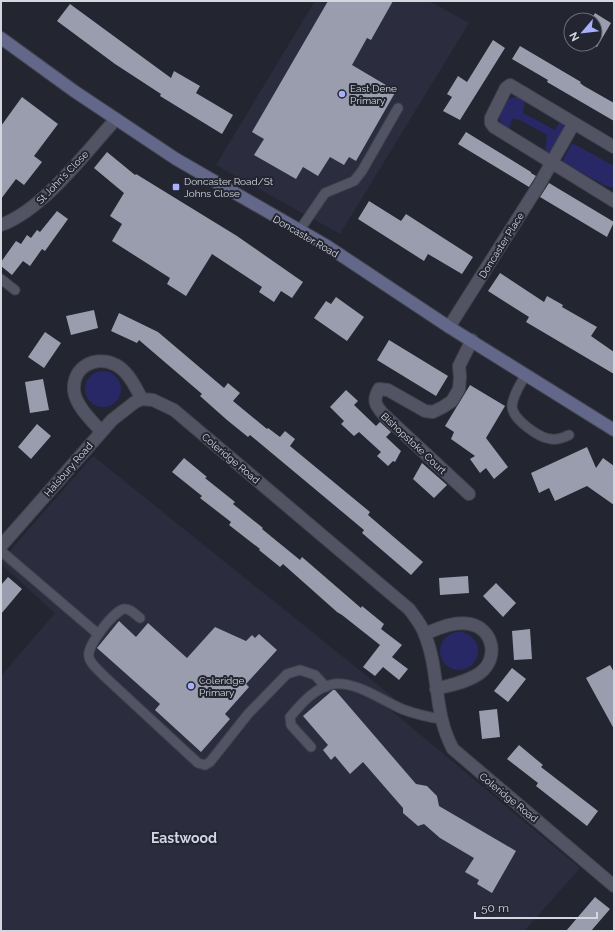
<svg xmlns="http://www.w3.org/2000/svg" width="615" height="932" font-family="Raleway,sans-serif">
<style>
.built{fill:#2b2d3f}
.green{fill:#282867}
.building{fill:#9a9dad}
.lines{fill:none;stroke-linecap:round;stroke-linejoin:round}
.lane-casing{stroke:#40424c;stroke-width:11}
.street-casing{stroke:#40424c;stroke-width:14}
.secondary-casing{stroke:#40424c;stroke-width:14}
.lane{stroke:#525463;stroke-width:9}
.street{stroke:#525463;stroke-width:12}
.secondary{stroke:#63678a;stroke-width:12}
.poi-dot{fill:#a8b0fc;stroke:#232531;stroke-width:1.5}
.labels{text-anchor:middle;stroke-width:4;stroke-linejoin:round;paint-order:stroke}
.poi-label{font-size:10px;fill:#d5d7df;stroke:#232531;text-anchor:start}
.street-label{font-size:10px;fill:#d5d7df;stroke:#232531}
.district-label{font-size:14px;font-weight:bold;fill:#d2d5e6;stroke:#232531}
</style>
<rect width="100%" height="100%" fill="#232531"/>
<!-- built -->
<path class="built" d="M315,1H429L469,23L340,234L216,165Z
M93,456L393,697L386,706L580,868L524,931H1V676L55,613L1,564V561Z"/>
<!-- green -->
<path class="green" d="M517,96L525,100L523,113L555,130L560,121L563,123L564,129L551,152H545L547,135L520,120L512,119L509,129L501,124L498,114L506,100Z
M572,143L612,165L614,164V188L606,186L562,162Z
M85 389a18 18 0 1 1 36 0a18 18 0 1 1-36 0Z
M440 651a19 19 0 1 1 38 0a19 19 0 1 1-38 0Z"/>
<!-- building -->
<path class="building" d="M328,1H393L371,40L367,38L352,65L396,91L356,161L349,157L344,165L330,157L318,176L303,167L296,179L254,155L264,139L252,132Z
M70,4L171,78L174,71L200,86L196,93L233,115L222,134L160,96L161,94L115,64L57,21Z
M595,13L611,23L597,47L591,44H595V20H591Z
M493,40L505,48L460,120L443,111L452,97L447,94L458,76L467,82Z
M520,46L581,82L580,83L584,86L614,103V121L547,82L548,80L512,59Z
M22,97L58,124L34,156L42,162L24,185L16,179L1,199V126Z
M466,132L531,172V173L536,176L529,187L458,144Z
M107,152L135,175L136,174L237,236L303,282L292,298L281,291L274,302L259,292L262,287L212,254L186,296L167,284L170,278L112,241L122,224L110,216L124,193L94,168Z
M549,183L614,222L607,237L540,197Z
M369,201L401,221L406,214L473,257L462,274L428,254L424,261L358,219Z
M57,211L68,219L45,251L42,249L30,266L23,261L12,275L1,266V262L16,241L21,244L27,235L31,238L37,230L40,232Z
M500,273L544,302L547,296L563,305L562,307L597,327L591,336L614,352V374L526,322L529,317L488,291Z
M336,297L364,317L347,341L314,318L326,301L331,304Z
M94,310L98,328L71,335L66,316Z
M119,313L158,332L224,388L228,383L240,393L233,401L267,429L268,428L280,437L285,431L295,439L290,446L370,512L368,515L423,562L411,575L362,533L364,530L250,435L248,437L227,420L200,396L202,394L139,340L137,343L111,331Z
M45,332L61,343L44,368L28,357Z
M389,340L448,376L436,396L377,360Z
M43,379L49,410L30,413L25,382Z
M470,385L505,406L486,438L508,467L494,479L486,468L480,473L470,459L475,456L451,439L454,432L445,426Z
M346,390L358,401L354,405L376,426L380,422L391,432L386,437L401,451L395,462L393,461L388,466L377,456L381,452L359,432L354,436L341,424L344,421L330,407Z
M37,424L51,436L31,459L18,447Z
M587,447L596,468L603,458L614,466V505L587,486L555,501L549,488L539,493L531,473Z
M184,458L207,477L205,478L235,502L233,504L263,528L262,529L300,560L302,557L361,608L362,606L384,624L381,629L402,645L392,657L408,669L399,680L383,667L375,676L363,667L380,645L342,615L337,612L283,564L280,567L259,550L260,549L229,525L231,522L200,498L202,496L172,472Z
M422,463L447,485L434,498L413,479Z
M468,576L469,593L440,595L439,578Z
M8,577L22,589L1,614V585Z
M496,583L516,603L503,617L483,596Z
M119,621L136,637L148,623L187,658L215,627L246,641L252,635L255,638L259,634L277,650L246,684L249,687L225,714L230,719L201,752L155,710L160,704L97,648Z
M530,629L532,659L514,660L512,631Z
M610,665L614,672V729L586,678Z
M512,668L526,679L508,702L494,691Z
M333,690H335L416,784L427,786L437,796L439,806L516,851L492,893L477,884L479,880L465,872L474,858L440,838L424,824L418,826L403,813V808L363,762L350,774L335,756L331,760L323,750L328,745L303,716Z
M497,709L500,737L482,739L479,711Z
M519,745L543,765L541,767L598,811L587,826L536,786L538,783L507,759Z
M595,897L610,909L591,931H566Z"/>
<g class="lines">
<defs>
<path id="lane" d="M299,231L325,193L354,181L362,171L398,108
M1,279L15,290
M526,374C521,384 513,394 512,406C512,419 539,438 551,439C557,440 563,438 569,435
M1,551L98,634
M140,618C136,615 130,608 124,609C114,611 86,646 89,657C90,664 99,670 104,676L198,763L205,765L210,762L248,714L287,674L300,670L315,675L326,687
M311,747L291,725L290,717C301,704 315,687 334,684C356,681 383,701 402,709C415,714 428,717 441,719"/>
<path id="street" d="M614,147L510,85L506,88L491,118V123L494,127L614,201
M1,225C44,209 85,153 116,119
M449,327L539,185L574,123
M101,431C92,421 76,406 74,391C72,366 96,355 116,365C129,372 135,387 142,399
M469,494L384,415C376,406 372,401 379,389L388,390L425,411L433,412L443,407L452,401L459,389L460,377L459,366L472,340
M1,546L112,420L135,402L142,399L153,400L174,410L409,609C415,617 422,625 425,635C440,672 433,713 453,749L614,886
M425,634C439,628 454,621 470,624C494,629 499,659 480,673C468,682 450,685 436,689"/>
<path id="secondary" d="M1,38L74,91L176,159L327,246L449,327L614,430"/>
</defs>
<!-- lane casing -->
<use href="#lane" class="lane-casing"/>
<!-- street casing -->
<use href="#street" class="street-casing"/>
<!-- secondary casing -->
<use href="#secondary" class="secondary-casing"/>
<!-- lane -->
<use href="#lane" class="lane"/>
<!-- street -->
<use href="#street" class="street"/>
<!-- secondary -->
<use href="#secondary" class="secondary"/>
</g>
<!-- markers -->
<g class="poi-dot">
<circle cx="342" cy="94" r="4"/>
<rect x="172" y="183" width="8" height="8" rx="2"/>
<circle cx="191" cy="686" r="4"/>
</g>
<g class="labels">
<!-- poi labels -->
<g class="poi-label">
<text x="350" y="92">East Dene<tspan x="350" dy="12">Primary</tspan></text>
<text x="184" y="185">Doncaster Road/St<tspan x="184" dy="12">Johns Close</tspan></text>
<text x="199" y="684">Coleridge<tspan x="199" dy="12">Primary</tspan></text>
</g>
<!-- street labels -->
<g class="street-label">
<text transform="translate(62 177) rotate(-46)" y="4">St John's Close</text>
<text transform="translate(306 236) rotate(30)" y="4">Doncaster Road</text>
<text transform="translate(501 245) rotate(-58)" y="4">Doncaster Place</text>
<text transform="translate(414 443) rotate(43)" y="4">Bishopstoke Court</text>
<text transform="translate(231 458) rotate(40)" y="4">Coleridge Road</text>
<text transform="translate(68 469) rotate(-49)" y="4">Halsbury Road</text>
<text transform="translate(509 797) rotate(39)" y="4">Coleridge Road</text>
</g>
<!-- district labels -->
<g class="district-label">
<text x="184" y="843">Eastwood</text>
</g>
</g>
<!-- border -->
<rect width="615" height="932" fill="none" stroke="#d5d7df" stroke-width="4"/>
<!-- north arrow -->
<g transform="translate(583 32) rotate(242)"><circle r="19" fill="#232531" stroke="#6a6c77"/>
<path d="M0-3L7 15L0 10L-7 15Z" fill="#a8b0fc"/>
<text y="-6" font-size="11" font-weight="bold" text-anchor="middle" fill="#d5d7df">N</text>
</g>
<!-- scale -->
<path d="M475 912v6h122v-6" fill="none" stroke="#d5d7df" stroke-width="2"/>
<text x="481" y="912" font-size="12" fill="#d5d7df" stroke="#232531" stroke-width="3" paint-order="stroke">50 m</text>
</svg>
